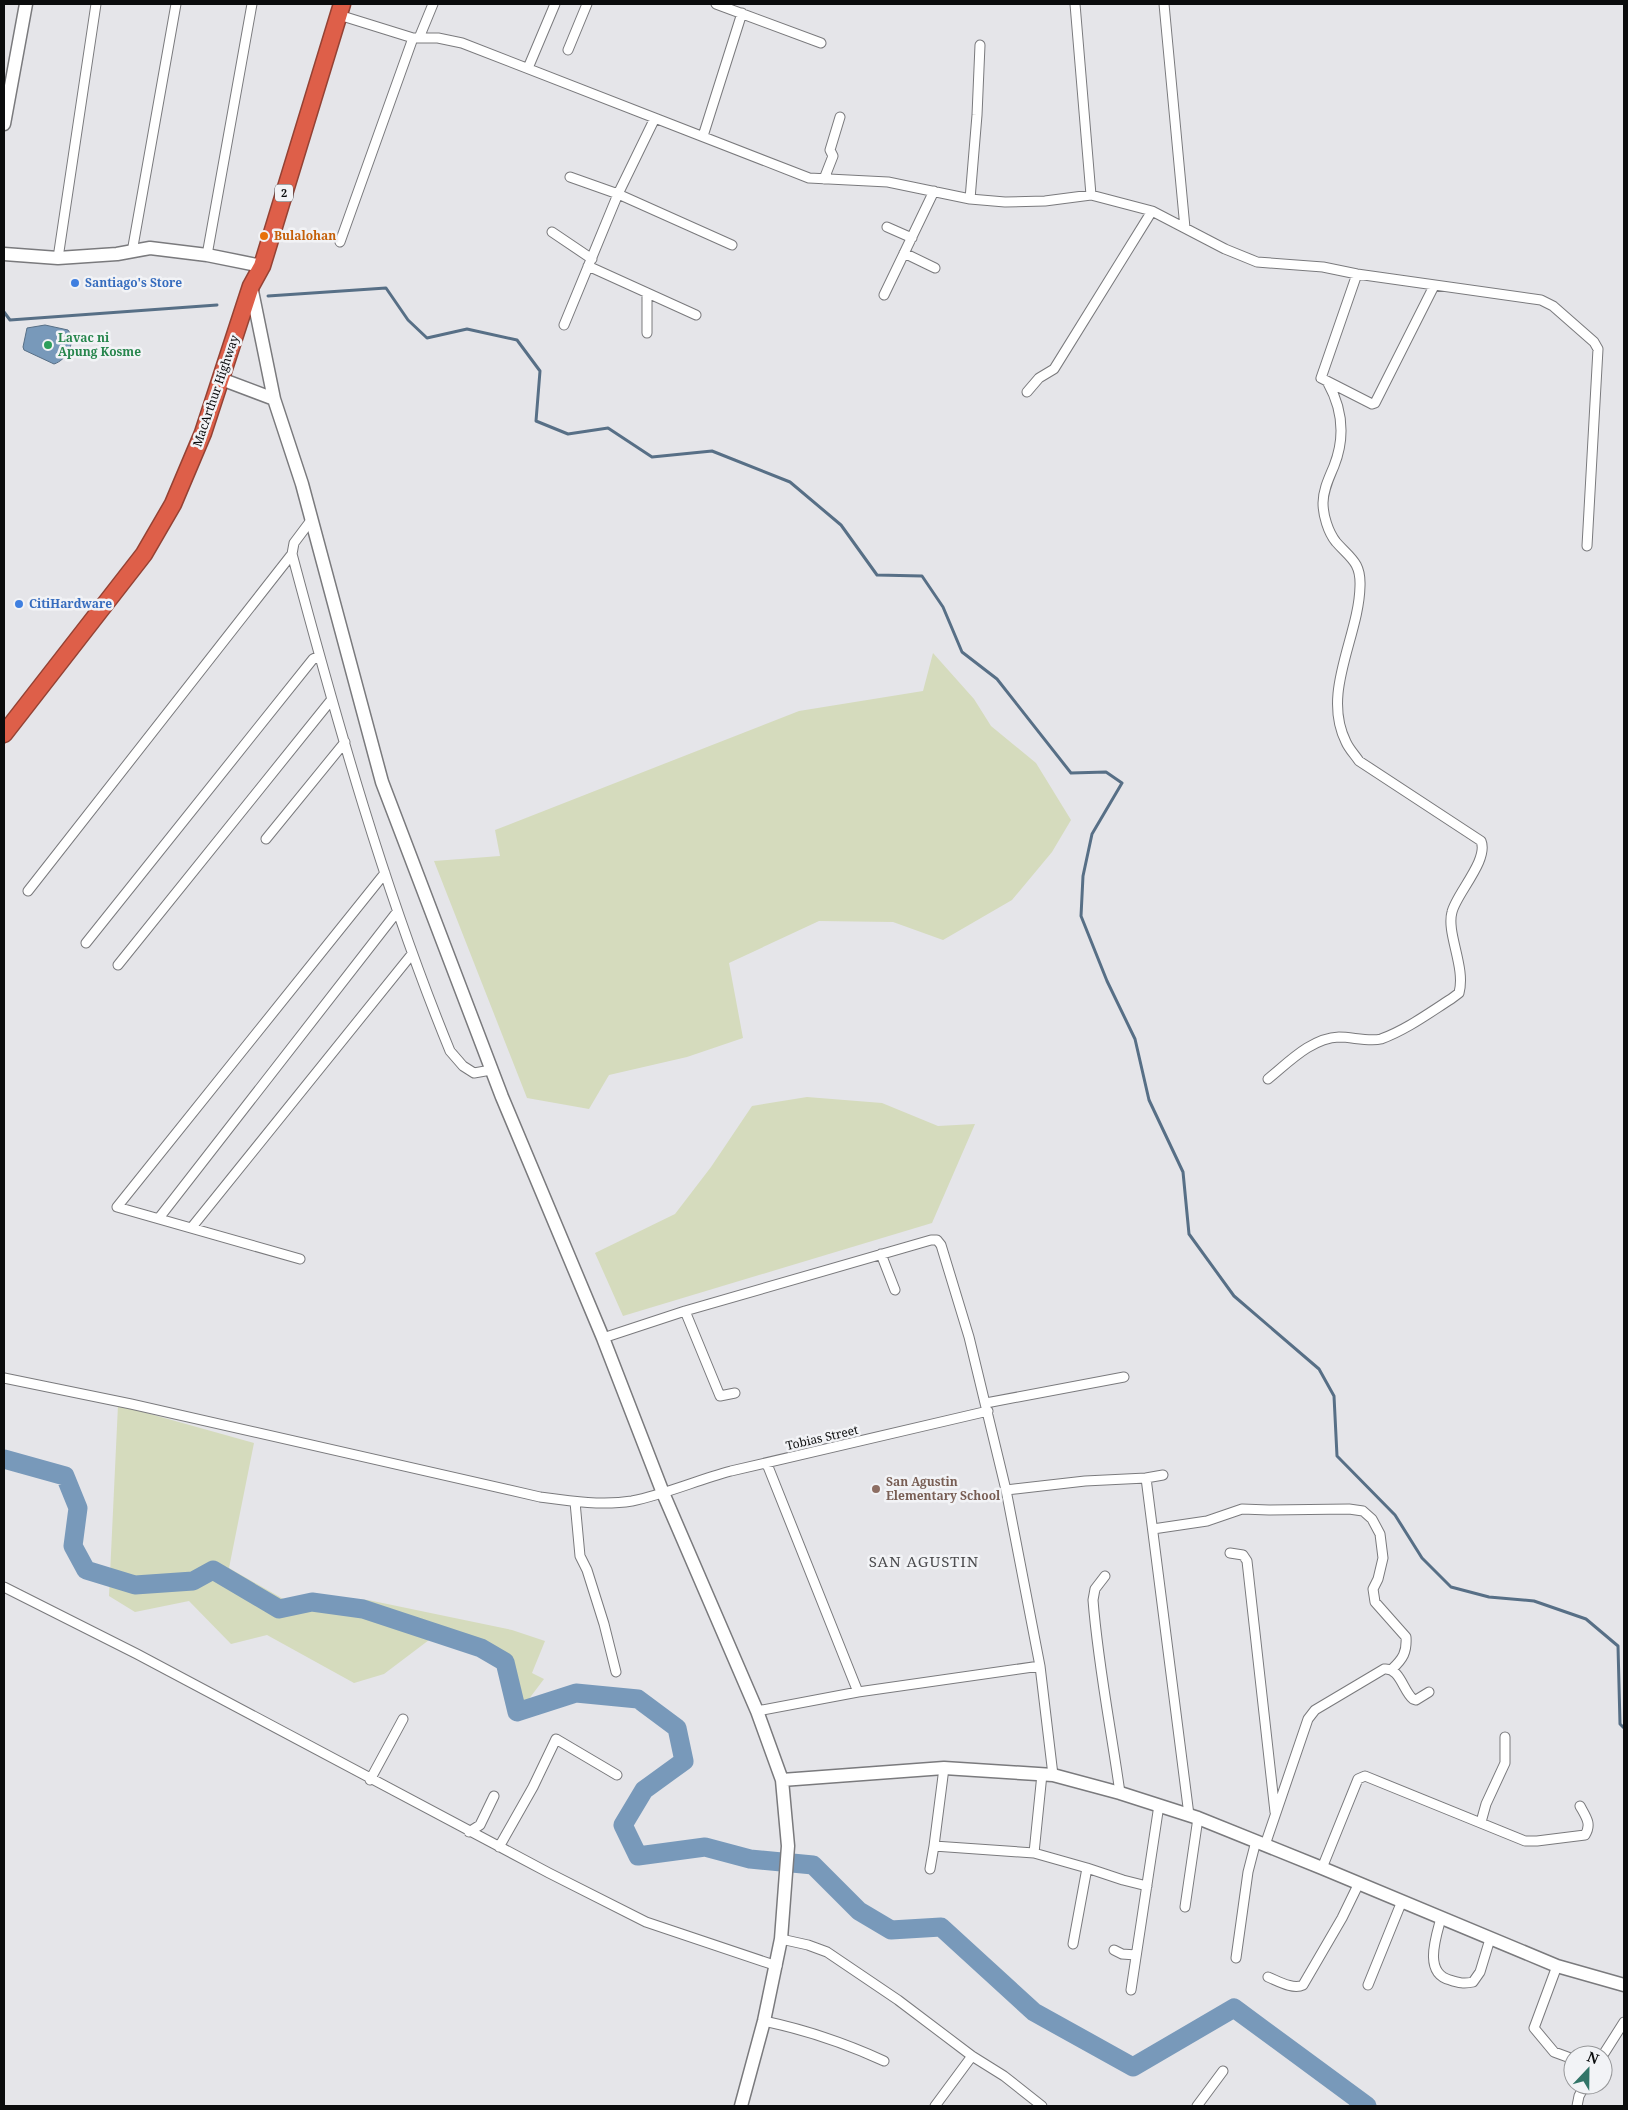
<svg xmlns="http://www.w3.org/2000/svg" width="1628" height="2110" font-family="'Noto Serif',serif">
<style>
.green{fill:#d5dbbd}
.water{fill:#7899ba;stroke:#576f86}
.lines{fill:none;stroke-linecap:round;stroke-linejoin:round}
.stream{stroke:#576f86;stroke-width:3}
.river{stroke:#7899ba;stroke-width:19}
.street-casing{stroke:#7a7a7d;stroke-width:11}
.secondary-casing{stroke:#7a7a7d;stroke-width:15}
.highway-casing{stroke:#944234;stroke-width:19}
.street{stroke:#fff;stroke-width:9}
.secondary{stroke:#fff;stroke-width:12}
.highway{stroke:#de5f49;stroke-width:16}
.food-dot{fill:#e8710a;stroke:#f2f3f6;stroke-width:2}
.shop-dot{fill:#3f7fe0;stroke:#f2f3f6;stroke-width:2}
.leisure-dot{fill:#2e9e5b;stroke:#f2f3f6;stroke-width:2}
.education-dot{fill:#8d6e63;stroke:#f2f3f6;stroke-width:2}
.labels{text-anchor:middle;stroke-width:5;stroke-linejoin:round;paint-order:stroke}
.shield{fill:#f2f3f6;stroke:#505153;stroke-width:1}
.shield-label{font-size:11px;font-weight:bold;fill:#0b0c0d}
.food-label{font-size:12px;font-weight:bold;fill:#c56008;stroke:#f2f3f6;text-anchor:start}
.shop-label{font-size:12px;font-weight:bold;fill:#366cbe;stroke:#f2f3f6;text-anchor:start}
.leisure-label{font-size:12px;font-weight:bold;fill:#27864d;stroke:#f2f3f6;text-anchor:start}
.street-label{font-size:12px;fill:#0b0c0d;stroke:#f2f3f6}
.education-label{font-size:12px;font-weight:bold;fill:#785e54;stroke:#f2f3f6;text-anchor:start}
.quarter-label{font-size:15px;letter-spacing:1px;fill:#4c4c4f;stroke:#f2f3f6}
</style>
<rect width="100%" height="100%" fill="#e5e5e9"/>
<!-- green -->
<path class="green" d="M933,653L974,699L991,726L1036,763L1071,820L1052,852L1012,900L943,940L893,922L819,921L729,963L743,1038L687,1057L609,1075L589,1109L527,1098L434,861L500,856L495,830L799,711L923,691Z
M807,1097L882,1103L938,1126L975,1124L932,1223L623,1316L595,1253L675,1214L711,1167L752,1106Z
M118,1405L254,1443L229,1568L285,1600L309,1595L368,1600L512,1630L545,1641L532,1673L544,1679L516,1716L502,1664L480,1650L429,1640L384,1674L354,1683L267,1635L231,1644L189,1601L135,1612L109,1596Z"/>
<!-- water -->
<path class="water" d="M45,325L68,330C77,341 67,360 54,364L24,350L23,347L27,328Z"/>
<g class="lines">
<!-- stream -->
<path class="stream" d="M268,296L386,288L408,320L427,338L467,329L517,340L540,371L536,421L568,434L608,428L652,457L712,451L790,482L841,525L877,575L922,576L943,607L962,652L997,679L1071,773L1106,772L1122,783L1092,834L1083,876L1081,916L1107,981L1135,1039L1149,1100L1183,1172L1189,1234L1234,1296L1319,1369L1334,1396L1337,1456L1395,1515L1422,1558L1451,1587L1489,1597L1534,1601L1586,1619L1618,1646L1620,1724L1624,1728
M4,312L10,320L217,305"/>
<!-- river -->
<path class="river" d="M4,1459L65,1476L78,1508L73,1546L86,1570L135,1585L193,1581L213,1570L279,1609L312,1602L363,1609L481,1648L505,1662L517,1712L576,1693L638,1699L677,1728L684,1761L644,1790L623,1825L638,1856L705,1847L750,1859L813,1865L859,1911L891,1930L941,1927L1034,2012L1133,2067L1234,2008L1367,2106"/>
<defs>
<path id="street" d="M716,4L821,43
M1075,4L1091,195
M1164,4L1185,228
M339,15L413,38H438L462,43L809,178L888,182L970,199L1005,202L1045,201L1091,195L1152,211L1225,249L1257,262L1323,267L1357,274L1541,300L1553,306L1594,342L1598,349L1587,546
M419,38L433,4
M568,50L587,4
M528,68L555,4
M703,136L742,13
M570,177L618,194L732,245
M824,179L833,156L830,150L840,117
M970,199L977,115L980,45
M887,227L912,238
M552,232L592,259
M340,242L413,38
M132,252L176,4
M904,253L935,268
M207,255L252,4
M58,258L96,4
M588,266L696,315
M1357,274L1321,378L1372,404L1375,403L1434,286
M884,295L934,191
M564,325L618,194L655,118
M647,333V293
M1027,392L1039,378L1054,369L1152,211
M312,519L294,543L292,554C337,722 384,890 450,1051L463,1066L474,1073L491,1070
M266,839L345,742
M28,891L292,554
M86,943L313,659L319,656
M118,965L332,699
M1268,1079C1288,1063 1311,1038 1339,1037C1352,1037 1369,1042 1381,1039C1406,1030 1429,1013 1451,999L1459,993C1466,967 1446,933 1452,912C1456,894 1489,860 1481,841L1359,761C1355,755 1349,749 1346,742C1321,692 1359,637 1360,586C1361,562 1350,558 1336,542C1328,532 1323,515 1323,503C1323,490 1329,478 1334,466C1345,438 1343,410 1328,383
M159,1218L397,912
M192,1227L412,954
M881,1254L895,1290
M300,1259L117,1207L385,873
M685,1311L720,1396L735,1393
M603,1338L685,1311L931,1240H937L941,1245L969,1337L1006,1490L1040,1666L1053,1775
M4,1378L131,1404L540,1497C569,1501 602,1506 632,1501C666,1494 697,1480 731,1471L988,1411
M986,1403L1124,1377
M767,1464L858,1692
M1146,1478L1163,1475
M1006,1490L1085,1481L1146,1478L1189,1815
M575,1502L580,1556L587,1570L604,1624L616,1672
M1153,1529L1207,1521L1242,1509L1269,1510L1349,1509L1363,1511L1372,1519L1380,1534L1383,1558L1378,1579L1373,1589L1375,1602L1406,1637C1407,1652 1403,1659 1392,1669
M1230,1553L1243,1555L1247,1561L1275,1812
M1105,1576L1095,1589L1093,1600C1098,1665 1111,1728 1120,1793
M4,1587L137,1654L549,1873L646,1922L777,1966
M757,1711L858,1692L1040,1666
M944,1768L934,1846L1034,1853L1087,1868L1073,1944
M370,1780L403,1719
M1481,1822L1486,1804L1505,1763V1737
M469,1832L480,1825L494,1796
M1265,1845L1308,1719L1315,1710L1384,1669C1400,1667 1403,1691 1413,1699L1416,1700L1429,1692
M499,1847L533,1787L556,1739L617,1775
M1034,1853L1042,1774
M1087,1868L1123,1880L1147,1886
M1322,1868L1358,1779L1365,1776L1525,1841H1537L1585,1835C1592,1824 1586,1817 1580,1806
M930,1869L934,1846
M1185,1907L1198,1818
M1441,1918C1436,1937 1423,1973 1450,1980C1459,1983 1464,1984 1473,1982L1480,1972L1490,1939
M781,1939L808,1945L827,1952L898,2000L972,2056L1004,2076L1042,2106
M1114,1950L1122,1954L1136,1955
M1236,1958L1248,1872L1256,1841
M1557,1966L1534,2028L1554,2052L1573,2059
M1268,1977C1278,1981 1293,1990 1303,1985L1342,1918L1359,1883
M1368,1985L1402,1901
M1131,1990L1159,1805
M764,2021C806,2030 845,2043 884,2061
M1603,2055L1624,2022
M935,2106L972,2056
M1197,2106L1223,2071
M1577,2106L1579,2096L1585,2085"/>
<path id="secondary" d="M4,124L26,4
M4,254L58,258L117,254L150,248L207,255L262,266
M251,286L274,399L302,484L382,782L502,1097L603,1338L663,1493L757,1711L782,1780L788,1846L781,1939L764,2021L741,2106
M221,379L274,399
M782,1780L944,1768L1053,1775L1120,1793L1198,1818L1322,1868L1557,1966L1624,1985"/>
<path id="highway" d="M4,734L144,554L173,504L203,433L251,286L262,266L342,4"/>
</defs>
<!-- street casing -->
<use href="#street" class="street-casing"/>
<!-- secondary casing -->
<use href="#secondary" class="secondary-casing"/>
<!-- highway casing -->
<use href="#highway" class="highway-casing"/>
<!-- street -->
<use href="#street" class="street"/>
<!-- secondary -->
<use href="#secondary" class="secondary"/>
<!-- highway -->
<use href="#highway" class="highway"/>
</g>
<!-- markers -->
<circle class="food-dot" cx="264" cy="236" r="5"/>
<g class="shop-dot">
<circle cx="75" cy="283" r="5"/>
<circle cx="19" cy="604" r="5"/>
</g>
<circle class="leisure-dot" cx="48" cy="345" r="5"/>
<circle class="education-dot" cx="876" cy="1489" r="5"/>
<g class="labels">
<!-- shield labels -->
<rect class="shield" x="275" y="184.5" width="18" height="17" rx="4"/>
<g class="shield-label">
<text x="284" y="197">2</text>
</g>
<!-- food labels -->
<g class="food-label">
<text x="274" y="240">Bulalohan</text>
</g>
<!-- shop labels -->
<g class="shop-label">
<text x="85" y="287">Santiago's Store</text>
<text x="29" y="608">CitiHardware</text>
</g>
<!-- leisure labels -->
<g class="leisure-label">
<text x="58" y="342">Lavac ni<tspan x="58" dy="14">Apung Kosme</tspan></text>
</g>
<!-- street labels -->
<g class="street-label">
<text transform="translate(216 391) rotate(-71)" y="4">MacArthur Highway</text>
<text transform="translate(822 1438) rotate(-13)" y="4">Tobias Street</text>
</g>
<!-- education labels -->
<g class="education-label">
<text x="886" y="1486">San Agustin<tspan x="886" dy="14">Elementary School</tspan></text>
</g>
<!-- quarter labels -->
<g class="quarter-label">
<text x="924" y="1567">SAN AGUSTIN</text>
</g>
</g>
<!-- border -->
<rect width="1628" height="2110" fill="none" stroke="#0b0c0d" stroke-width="10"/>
<!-- north arrow -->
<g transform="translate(1588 2070) rotate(22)"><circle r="24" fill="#f2f3f6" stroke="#969799"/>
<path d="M0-4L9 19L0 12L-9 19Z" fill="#327568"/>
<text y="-8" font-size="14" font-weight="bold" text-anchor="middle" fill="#0b0c0d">N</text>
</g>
</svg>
